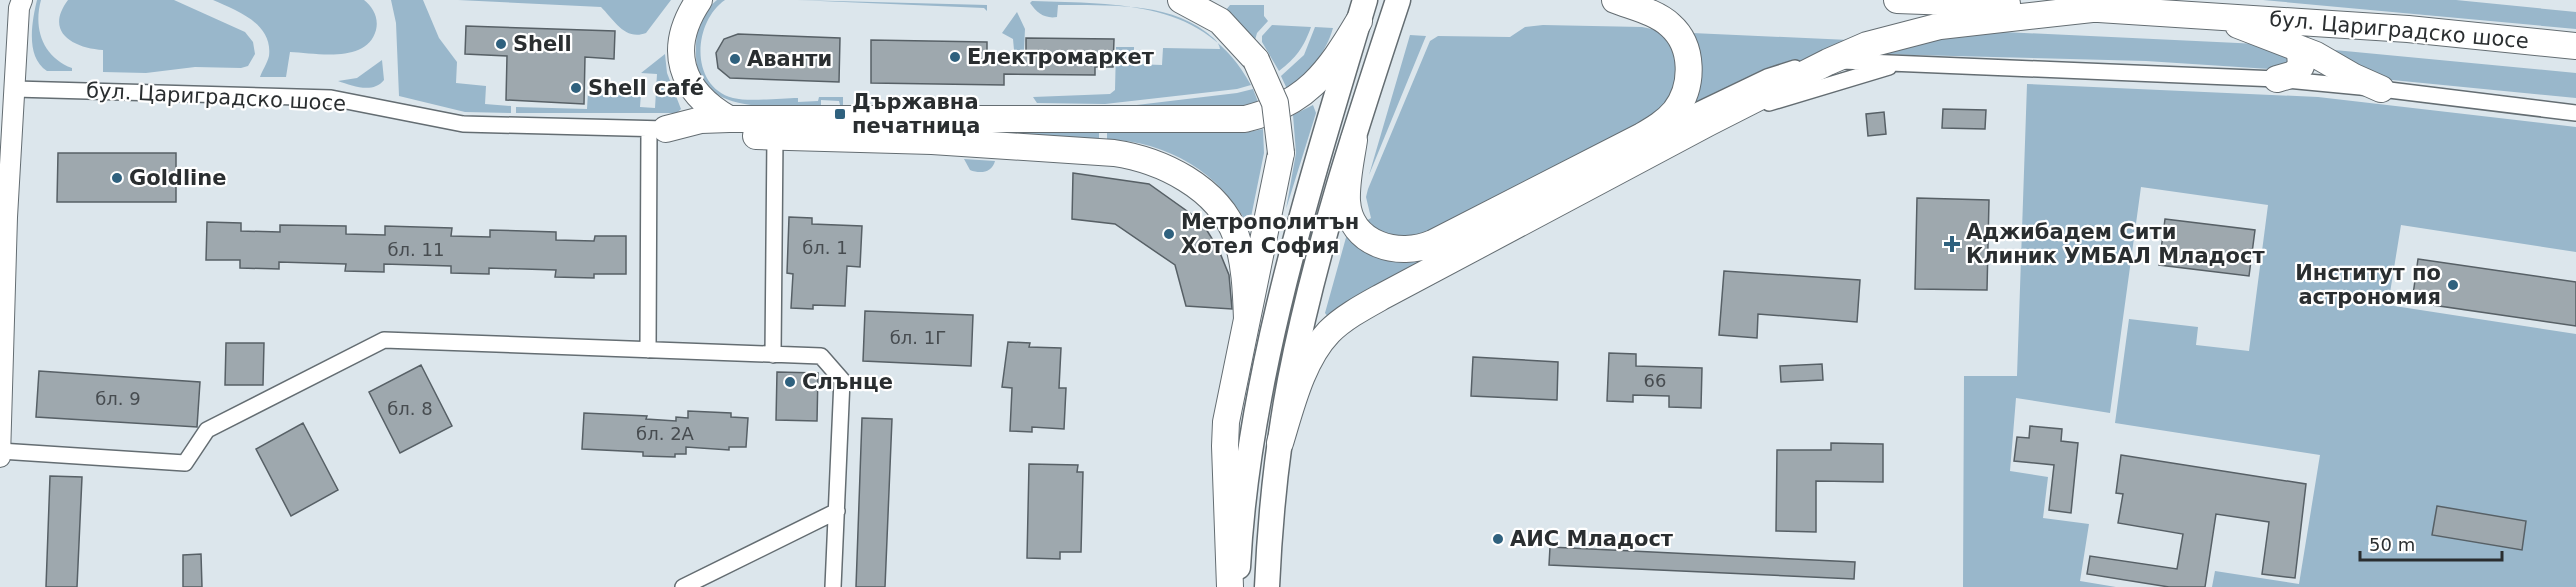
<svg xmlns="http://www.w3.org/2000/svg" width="2576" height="587" font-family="'DejaVu Sans',sans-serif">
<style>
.green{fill:#99b7cb}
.building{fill:#9ea8ae;stroke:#576066;stroke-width:1.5}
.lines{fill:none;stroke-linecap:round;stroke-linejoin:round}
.minor-casing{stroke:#646d72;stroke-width:18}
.tertiary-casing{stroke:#646d72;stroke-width:22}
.primary-casing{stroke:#646d72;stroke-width:27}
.trunk-casing{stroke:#646d72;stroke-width:28}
.minor{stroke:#fff;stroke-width:15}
.tertiary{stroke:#fff;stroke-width:20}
.primary{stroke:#fff;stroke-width:24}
.trunk{stroke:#fff;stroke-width:26}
.trunk-bridge-casing{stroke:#646d72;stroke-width:28;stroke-linecap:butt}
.trunk-bridge{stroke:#fff;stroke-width:26}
.poi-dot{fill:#2f617e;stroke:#fff;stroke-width:2}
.labels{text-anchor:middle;stroke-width:4.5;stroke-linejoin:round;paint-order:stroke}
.number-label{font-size:18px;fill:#474c50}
.street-label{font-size:21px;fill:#2a2e30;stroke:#fff}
.poi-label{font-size:21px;font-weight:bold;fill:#2a2e30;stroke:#fff;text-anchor:start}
</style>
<rect width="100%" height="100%" fill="#dce6ec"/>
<!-- green -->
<path class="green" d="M37,0H41C33,29 43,57 72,68V71H47C25,57 32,21 37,0Z
M68,0H174L245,32L253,42L255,54L248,66L241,68L195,67L146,73L103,72V50C73,48 44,32 68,0Z
M213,0H364C373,7 379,18 376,30C367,64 316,53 290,52L286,77H260C262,71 267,64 269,56C273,23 237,11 213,0Z
M391,0H423L439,38L457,62L456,83L486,86L485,104L511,106V113L465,112L399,96L396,23Z
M458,0H671L646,33C625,41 614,20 601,7Z
M717,0H725C693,22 689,86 733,98C749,102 781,98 798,98V102L818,101L819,97H843V105H840L839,101L821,100V106C777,106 692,118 696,49C696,30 701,13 717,0Z
M797,0L987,5V11L984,8Z
M2263,0H2456L2576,12V29Z
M1032,1C1121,4 1205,0 1251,85L1237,89L1105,104L1037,103L1033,97L1110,94L1115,90L1116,47H1134V64L1162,65L1163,48L1220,49C1219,41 1212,37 1206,32C1164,1 1108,6 1058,5L1057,17C1045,19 1037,13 1030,3Z
M1230,5H1264V16L1268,21L1257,33L1255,40L1227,13L1226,10Z
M1017,12L1025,29L1024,50H1014L1013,39L1002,33Z
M1272,25L1311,27C1304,47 1296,58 1279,71L1262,42V36Z
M1543,25L1642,27L1662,31C1679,52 1684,79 1667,104C1662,111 1649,118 1641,123L1417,239L1383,235L1366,221L1371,218L1366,197L1368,189L1430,41L1438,36L1510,37L1525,27Z
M1315,27L1333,28C1326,53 1308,75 1287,89L1281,76L1304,55Z
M1983,31L2259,44L2292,53L2285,70L2146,61L1874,54L1875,47Z
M1692,33L1849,40L1822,56L1763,71L1692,104Z
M1410,35L1426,36L1369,175Z
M2324,49L2576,73V98L2382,79Z
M665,54L667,73L681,109L677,113H516V107L587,109L588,91L641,93L640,107L655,108L657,74L641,73Z
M382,60L384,80C373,94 353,86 338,81L357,78Z
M2027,84L2318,97L2576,127V252L2401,225L2388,305L2576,334V587H2212L2215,571L2299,584L2320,455L2115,423L2129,319L2198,327L2196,345L2249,351L2268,205L2141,187L2110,413L2016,398L2010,471L2048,477L2043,518L2089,524L2080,581L2116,587H1963L1964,376H2017Z
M1253,89L1258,102L1244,105L1120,107L1237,93Z
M1313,105L1316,113L1286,209L1296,153L1293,115Z
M1263,129L1264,153L1249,227C1220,172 1168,142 1107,139V131L1244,133Z
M1099,131V140L949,132Z
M964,159L995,161C992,173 980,174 970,170Z
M1347,234C1376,255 1390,268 1427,258L1328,317L1325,313Z"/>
<!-- building -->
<path class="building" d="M466,26L615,31L614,59L585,57L584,104L506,100L507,56L465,54Z
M738,34L840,38L839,82L730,78L718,68L716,53L724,39Z
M1026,38L1114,39L1113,67H1095V75L1004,74V85L871,83V40L987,42V53L1026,55Z
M1943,109L1986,110L1985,129L1942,128Z
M1884,112L1886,134L1868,136L1866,114Z
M58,153H176V202H57Z
M1073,173L1149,184L1201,221L1218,248L1229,275L1232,309L1186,306L1175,265L1115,224L1072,219Z
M1917,198L1989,200L1987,290L1915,289Z
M789,217L812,218V224L862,226L860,267L847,266L845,306L813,305V309L791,308L793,274L787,273Z
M2165,219L2255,230L2249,276L2159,265Z
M207,222L241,223V231L280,232V225L346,226V234L385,235V226L452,228L451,236L490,237V230L556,232V240L594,241L595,236H626V274H594V278L555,277L556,270L489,268V274L451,273V266L384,264V272L345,271L346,264L279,262V269L240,268V260H206Z
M2418,259L2576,282V326L2412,302Z
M1724,271L1860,280L1857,322L1758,314L1757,338L1719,335Z
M865,311L973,315L971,366L863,361Z
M1008,342L1030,343L1029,347L1061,348L1059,388H1066L1064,429L1032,427V432L1010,431L1012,388L1002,387Z
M226,343H264L263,385H225Z
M1609,353L1636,354V366L1702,368L1701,408L1669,407V396L1633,395V402L1607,401Z
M1473,357L1558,362L1557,400L1471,396Z
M1822,364L1823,380L1781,382L1780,366Z
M421,365L452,426L400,453L369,392Z
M39,371L200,382L197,427L36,417Z
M777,372L818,373L817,421L776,420Z
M688,411L731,413V417L748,418L746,447H729V450L686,447V454H675V457L643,456V452L582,449L584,413L647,416L646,419L676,421V417L688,418Z
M862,418L892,419L885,587H856Z
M303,423L338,490L291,516L256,449Z
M2030,426L2062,429L2061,441L2078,443L2071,513L2049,510L2054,465L2014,461L2017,437L2029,438Z
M1831,443L1883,444V482L1816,481V532L1776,531L1777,450H1831Z
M2121,455L2306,484L2295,578L2262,574L2269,522L2216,514L2205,587H2169L2087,574L2090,556L2177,569L2183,534L2118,523L2123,494L2116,493Z
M1029,464L1078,465L1077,472H1083L1081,552H1060V559L1027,558Z
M50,476L82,477L77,587H46Z
M2437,506L2526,521L2522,550L2432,535Z
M1550,547L1855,562L1854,579L1549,565Z
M201,554L202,587H183V555Z"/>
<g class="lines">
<defs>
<path id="minor" d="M1842,61L2277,79L2381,89L2576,113
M15,89L331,98L463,124L666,129
M1769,103L1889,67
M1669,124L1767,77L1795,68
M648,350L649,129
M773,355L775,136
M0,451L185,463L207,430L384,340L821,356L842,380L833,587
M683,587L837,511"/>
<path id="tertiary" d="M0,457L7,217L19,8L22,0"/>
<path id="primary" d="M1238,567C1248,376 1311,182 1365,0
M1267,587C1270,518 1277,448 1290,380C1315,251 1357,124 1398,0"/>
<path id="trunk" d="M699,0C666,49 680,91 729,119
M1181,0L1220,21L1256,60
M1897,0L2007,4
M2083,8L2408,29L2576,46
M2238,25L2316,55L2354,77L2381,89
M2277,79L2294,74L2301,66L2300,53L2294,46
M666,129L701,120L729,119H1245C1306,104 1328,73 1359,21
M756,136L932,141L1114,153C1161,160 1218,187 1236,236C1245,262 1246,291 1247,319
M1354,140C1351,160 1346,182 1347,201C1350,245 1399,258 1433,243L1642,136C1654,129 1666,122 1675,111C1694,86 1694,46 1670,25C1656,12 1633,7 1615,0
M1280,443C1291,407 1302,360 1329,332C1344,317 1365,306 1383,296L1708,123L1828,62L1867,45L1940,26L2101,8
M1230,587L1225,446L1226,422L1281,153"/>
</defs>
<!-- minor casing -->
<use href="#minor" class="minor-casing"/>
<!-- tertiary casing -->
<use href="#tertiary" class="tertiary-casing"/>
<!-- primary casing -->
<use href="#primary" class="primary-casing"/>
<!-- trunk casing -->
<use href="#trunk" class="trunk-casing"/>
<!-- minor -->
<use href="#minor" class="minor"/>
<!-- tertiary -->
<use href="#tertiary" class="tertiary"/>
<!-- primary -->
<use href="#primary" class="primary"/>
<!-- trunk -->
<use href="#trunk" class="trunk"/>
<defs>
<path id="trunk-bridge" d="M1256,60L1275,103L1281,153"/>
</defs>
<!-- trunk-bridge casing -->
<use href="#trunk-bridge" class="trunk-bridge-casing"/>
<!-- trunk-bridge -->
<use href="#trunk-bridge" class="trunk-bridge"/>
</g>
<!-- markers -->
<g class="poi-dot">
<circle cx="501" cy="44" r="6"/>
<circle cx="955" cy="57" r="6"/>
<circle cx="735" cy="59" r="6"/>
<circle cx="576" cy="88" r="6"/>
<rect x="834" y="108" width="12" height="12" rx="3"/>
<circle cx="117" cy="178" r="6"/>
<circle cx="1169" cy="234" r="6"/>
<path d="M1949 235h6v6h6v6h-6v6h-6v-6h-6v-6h6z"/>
<circle cx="2453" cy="285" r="6"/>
<circle cx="790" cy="382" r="6"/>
<circle cx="1498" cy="539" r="6"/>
</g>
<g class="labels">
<!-- number labels -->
<g class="number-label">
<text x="825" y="254">бл. 1</text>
<text x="416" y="256">бл. 11</text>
<text x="918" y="344">бл. 1Г</text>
<text x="1655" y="387">66</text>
<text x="118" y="405">бл. 9</text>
<text x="410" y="415">бл. 8</text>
<text x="665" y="440">бл. 2А</text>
</g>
<!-- street labels -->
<g class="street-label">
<text transform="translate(2399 30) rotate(5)" y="7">бул. Цариградско шосе</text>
<text transform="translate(216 97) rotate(3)" y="7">бул. Цариградско шосе</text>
</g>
<!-- poi labels -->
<g class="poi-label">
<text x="513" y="51">Shell</text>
<text x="967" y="64">Електромаркет</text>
<text x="747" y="66">Аванти</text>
<text x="588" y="95">Shell café</text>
<text x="852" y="109">Държавна<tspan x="852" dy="24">печатница</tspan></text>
<text x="129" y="185">Goldline</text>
<text x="1181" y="229">Метрополитън<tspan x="1181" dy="24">Хотел София</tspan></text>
<text x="1966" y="239">Аджибадем Сити<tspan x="1966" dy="24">Клиник УМБАЛ Младост</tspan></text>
<text x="2441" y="280" text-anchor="end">Институт по<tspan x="2441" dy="24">астрономия</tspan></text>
<text x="802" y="389">Слънце</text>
<text x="1510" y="546">АИС Младост</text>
</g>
</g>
<!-- scale -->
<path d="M2360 551v9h142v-9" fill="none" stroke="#2a2e30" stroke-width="3"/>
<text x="2369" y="551" font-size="18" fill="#2a2e30" stroke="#ffffff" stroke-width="4.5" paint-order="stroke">50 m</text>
</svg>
